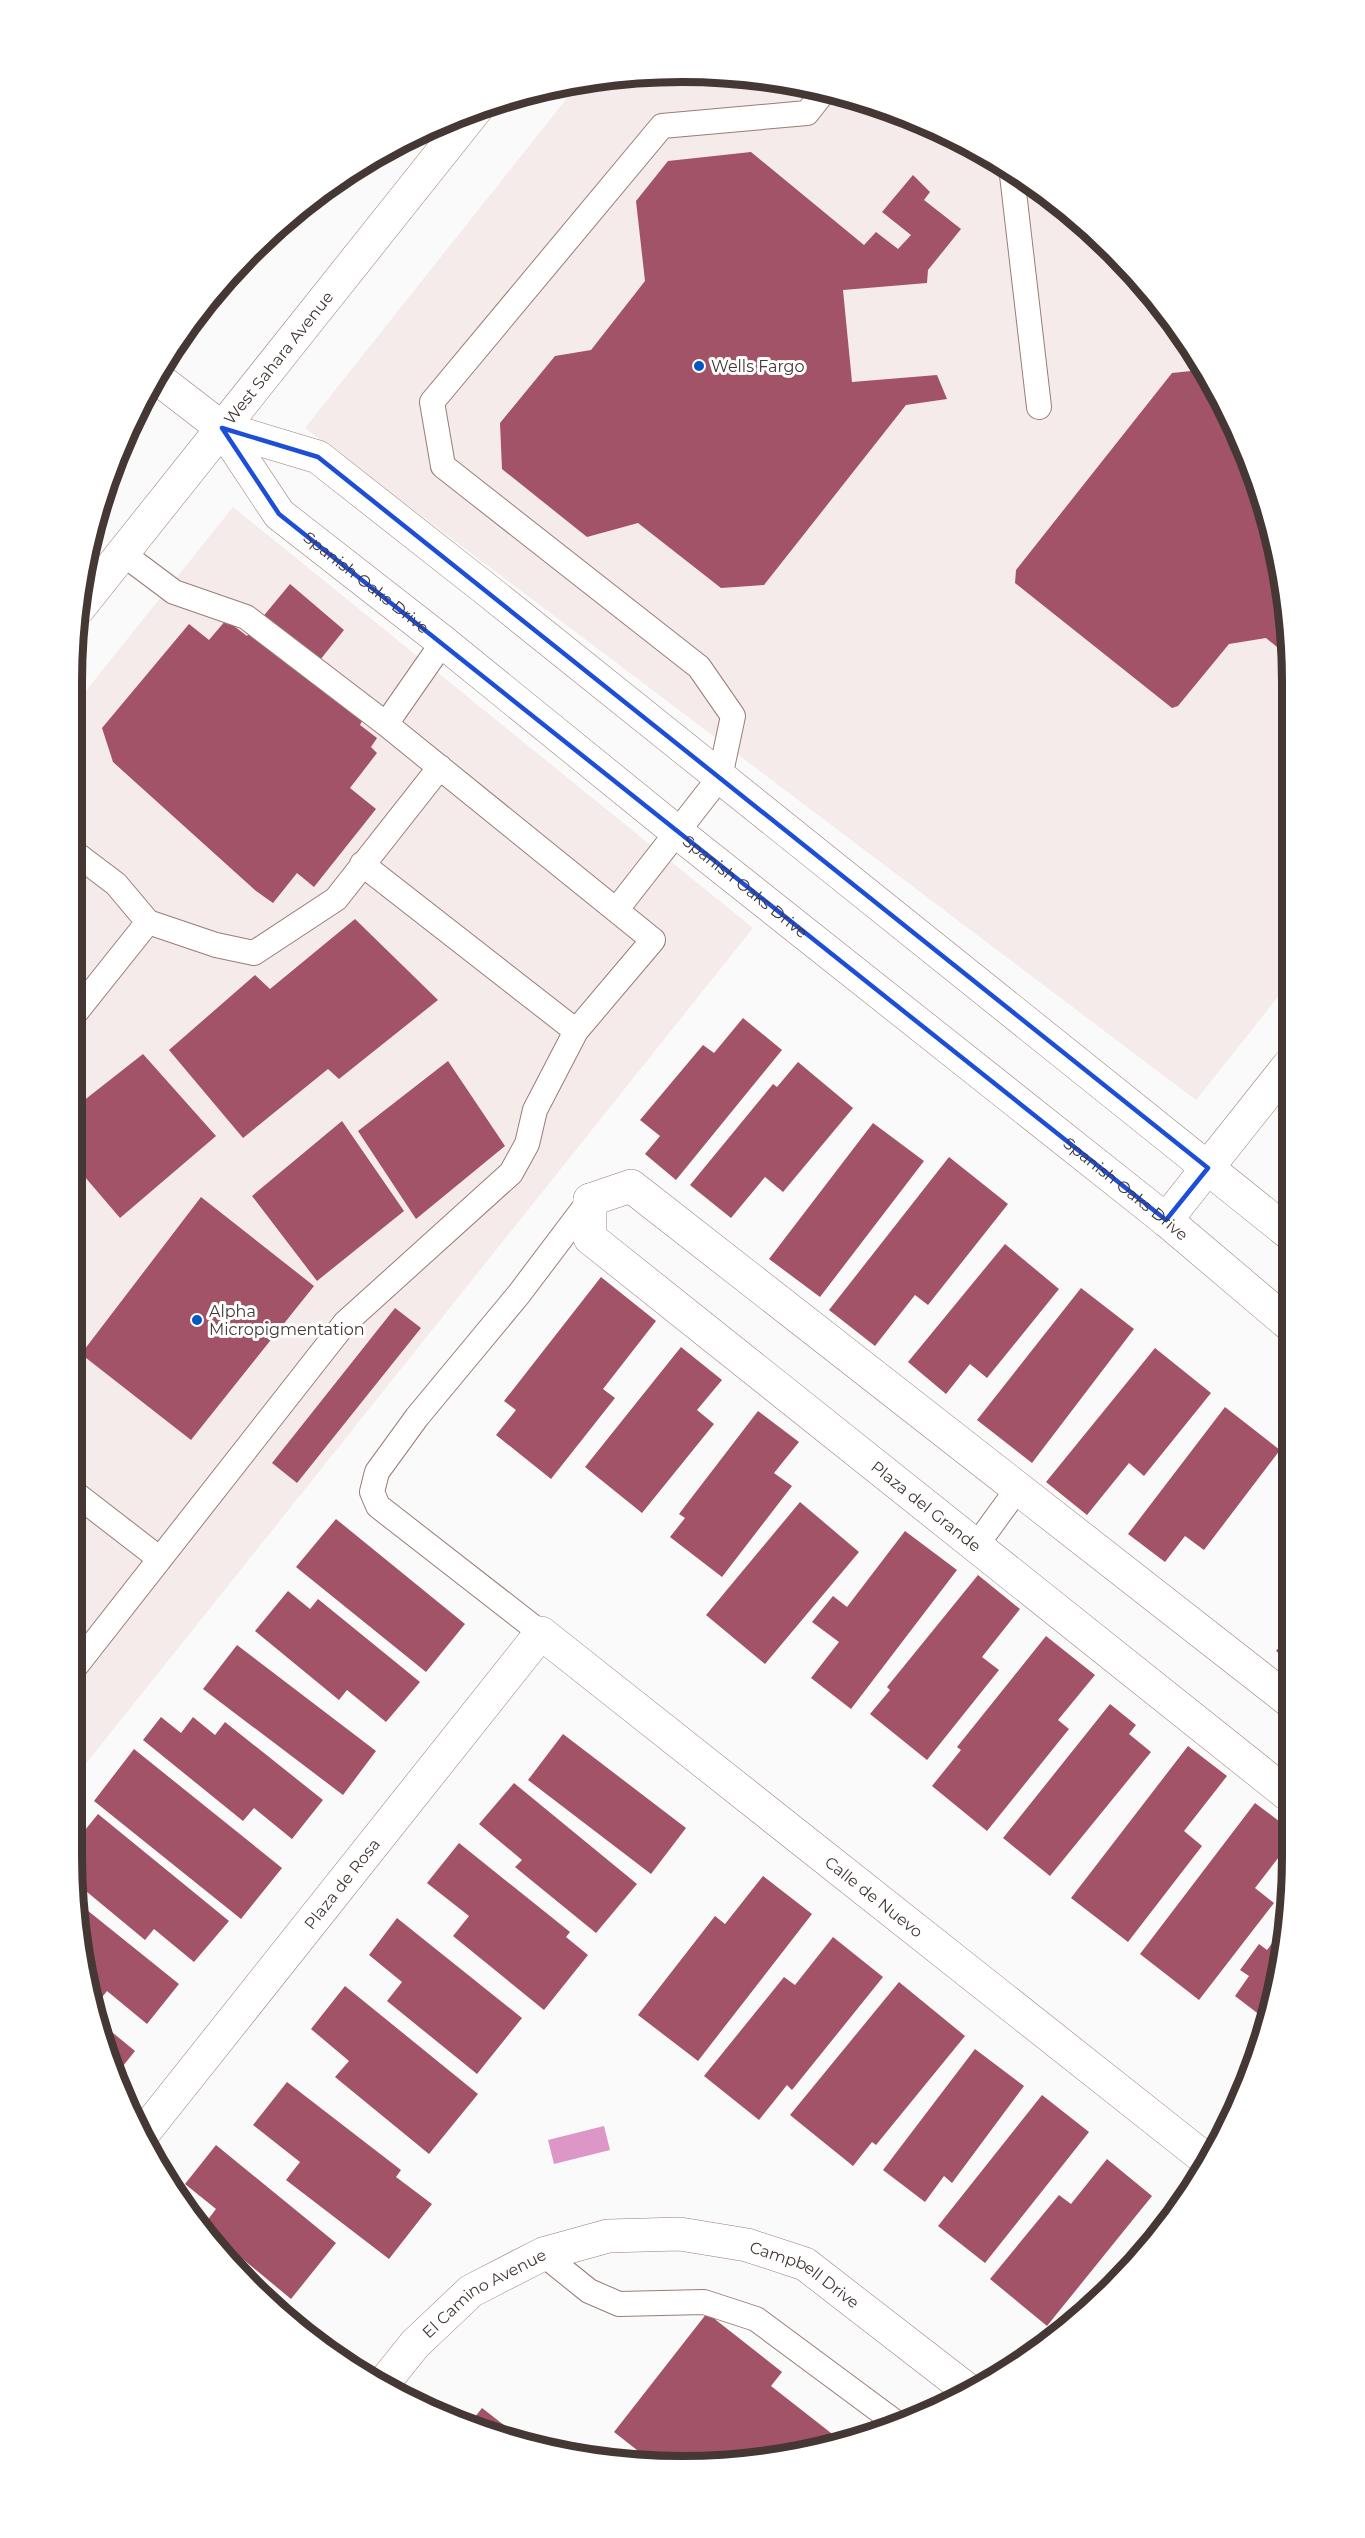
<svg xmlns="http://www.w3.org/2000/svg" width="1365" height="2538" font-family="Montserrat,sans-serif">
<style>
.built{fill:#f4ebea}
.water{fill:#dc96c7}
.building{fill:#a25367}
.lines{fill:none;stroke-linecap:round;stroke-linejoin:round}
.lane-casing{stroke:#9b7c75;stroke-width:26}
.street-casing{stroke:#9b7c75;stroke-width:34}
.primary-casing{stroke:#9b7c75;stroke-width:34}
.lane{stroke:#fff;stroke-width:24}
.street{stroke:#fff;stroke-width:33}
.primary{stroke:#fff;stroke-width:33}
.marked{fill:none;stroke:#1d4ed8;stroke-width:4.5;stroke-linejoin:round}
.poi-dot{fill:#0059c2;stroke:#fff;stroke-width:2}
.labels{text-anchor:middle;stroke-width:6;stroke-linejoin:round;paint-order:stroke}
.street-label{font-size:16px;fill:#443734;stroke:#fff}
.poi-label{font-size:16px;fill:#443734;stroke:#fff;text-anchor:start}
.rim{fill:none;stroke:#443734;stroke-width:8}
</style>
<rect width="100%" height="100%" fill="#fafafa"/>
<!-- built -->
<path class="built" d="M723,73L841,93L953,135L1085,223L1167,311L1247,449L1288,602L1289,983L1196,1100L305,428L579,83L603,77Z
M233,507L753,928L72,1781L73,707Z"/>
<!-- water -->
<path class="water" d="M604,2126L610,2150L554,2164L548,2140Z"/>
<!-- building -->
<path class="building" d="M751,152L864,245L876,232L898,249L911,235L882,212L913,175L930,192L924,200L961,229L928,270L927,283L843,290L852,382L937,375L947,399L906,405L764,585L721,588L638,523L587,537L502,469L500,423L555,356L591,350L645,281L636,201L668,161Z
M1201,370L1247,449L1288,602V656L1266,638L1229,644L1178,706L1172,708L1015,583L1016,570L1172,373Z
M290,584L344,630L308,675L363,719L360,725L377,738L371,747L377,753L350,788L376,809L314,887L297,873L273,903L256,891L113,762L102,728L189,624L209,640L226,620L247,636Z
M355,919L438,1000L339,1079L328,1069L243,1138L169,1050L255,975L270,989Z
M743,1018L782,1050L676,1180L645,1154L660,1136L640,1120L703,1045L714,1053Z
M143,1054L216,1136L120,1218L73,1163V1109Z
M448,1061L505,1146L416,1219L358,1131Z
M798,1062L853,1108L783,1192L765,1177L731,1218L690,1185L773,1084L777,1087Z
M342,1121L404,1211L317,1281L252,1196Z
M873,1123L924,1161L820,1297L769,1259Z
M949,1157L1008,1204L928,1305L915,1295L875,1346L829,1310Z
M201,1197L314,1286L191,1440L81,1354Z
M1005,1244L1059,1289L987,1378L970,1364L946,1394L908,1362Z
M601,1277L656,1321L603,1389L615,1398L551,1479L496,1435L516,1410L504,1401Z
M1081,1288L1134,1329L1032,1463L977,1420Z
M395,1308L421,1328L297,1483L272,1463Z
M681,1347L722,1380L697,1410L714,1424L642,1513L585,1467Z
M1155,1348L1211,1393L1144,1476L1129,1463L1087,1515L1046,1482Z
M1225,1407L1280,1450L1204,1550L1185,1536L1165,1562L1128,1534Z
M758,1411L799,1442L774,1473L792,1486L722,1577L670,1537L685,1518L679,1514Z
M800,1502L859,1552L765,1664L706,1615Z
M336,1519L465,1624L426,1672L296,1567Z
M905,1531L957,1570L851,1709L811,1678L839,1642L812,1622L833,1596L847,1607Z
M978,1575L1020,1609L982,1657L999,1670L927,1760L870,1714L890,1690L887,1687Z
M288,1591L310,1609L318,1599L420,1682L386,1722L347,1690L339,1700L255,1631Z
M1291,1633V1662L1276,1651Z
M1046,1636L1095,1675L1058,1720L1069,1729L987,1831L932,1786L961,1750L957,1747Z
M237,1645L376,1751L343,1795L203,1689Z
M1110,1704L1136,1725L1129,1734L1151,1752L1050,1876L1003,1838Z
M161,1717L181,1733L193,1717L215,1735L225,1722L323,1800L292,1839L254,1808L243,1821L143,1740Z
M563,1734L686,1828L651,1874L528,1780Z
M1188,1746L1227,1776L1184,1831L1202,1846L1128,1942L1071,1898Z
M134,1749L282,1868L241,1919L94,1801Z
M514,1783L637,1884L596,1933L515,1867L522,1860L479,1824Z
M1255,1803L1292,1831V1840L1255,1888L1274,1903L1199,2000L1140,1954Z
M98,1814L229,1921L194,1962L154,1929L145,1940L75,1882L72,1846Z
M459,1843L570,1932L566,1937L588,1955L544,2010L453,1936L469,1916L427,1883Z
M763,1876L812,1914L698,2061L638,2015L715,1916L725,1924Z
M77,1902L179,1984L147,2024L107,1991L99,2001L89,1993L84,1974Z
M397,1918L522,2018L477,2074L387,2001L402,1982L369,1955Z
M1287,1923L1272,2014L1269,2022L1235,1996L1249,1976L1240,1970L1259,1944L1267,1950Z
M833,1937L883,1977L792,2090L787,2085L759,2120L704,2076L784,1977L795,1985Z
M899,1982L965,2036L876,2145L872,2142L853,2166L790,2115Z
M345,1986L478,2094L429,2154L335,2077L349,2061L311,2029Z
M96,2019L135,2051L115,2076L105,2052Z
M975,2049L1024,2086L952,2183L944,2176L925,2202L883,2170Z
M287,2082L401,2170L396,2177L432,2204L389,2259L286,2180L300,2162L253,2125Z
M1042,2095L1089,2132L985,2263L938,2226Z
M216,2145L336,2243L291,2299L203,2226L216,2209L185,2184Z
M1107,2159L1152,2196L1047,2326L990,2279L1059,2195L1071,2204Z
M264,2296L297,2322L294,2325L280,2314Z
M707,2313L782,2372L771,2386L845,2444L723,2465H656L614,2432Z
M482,2408L531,2446L468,2426Z"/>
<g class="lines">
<defs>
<path id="lane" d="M1012,175L1039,407
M386,724L443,642
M73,854L79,856L116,884L148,922
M362,864L576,1031
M617,909L720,777L733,716L699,667L443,466L432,402L662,126L807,113L825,90
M73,1016L148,922L216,945L254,953L336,899L440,767
M72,1491L160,1559
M976,1546L1018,1488
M541,1633L378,1506L372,1492L377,1472L417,1417L519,1294L590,1200
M72,1671L345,1323L511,1173L527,1144L535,1110L576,1031L653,940L386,724L246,617L174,592L122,553
M543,2254L589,2291L619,2304L704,2302L756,2319L899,2425"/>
<g id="street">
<path id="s1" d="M157,378L222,428L279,514L443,642L677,832L1166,1220L1290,1325"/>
<path d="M222,428L318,457L487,590L1290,1234"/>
<path id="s2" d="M590,1200V1238L1291,1797"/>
<path d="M590,1200L631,1186L1291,1702"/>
<path d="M1166,1220L1289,1065"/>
<path id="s3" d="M142,2135L541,1633L1208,2161"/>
<path id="s4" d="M383,2384L415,2344L471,2291L543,2254L608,2236L680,2234L747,2245L805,2264L969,2391"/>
</g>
<g id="primary">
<path id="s5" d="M79,608L477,108"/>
</g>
</defs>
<!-- lane casing -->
<use href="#lane" class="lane-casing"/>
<!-- street casing -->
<use href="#street" class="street-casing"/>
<!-- primary casing -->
<use href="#primary" class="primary-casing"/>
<!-- lane -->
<use href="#lane" class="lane"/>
<!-- street -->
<use href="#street" class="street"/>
<!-- primary -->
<use href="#primary" class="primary"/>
</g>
<!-- marked area -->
<path class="marked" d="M222,428L318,457L1208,1168L1166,1220L279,514Z"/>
<!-- markers -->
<g class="poi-dot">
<circle cx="699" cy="366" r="6"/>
<circle cx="197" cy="1320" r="6"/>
</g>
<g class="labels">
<!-- street labels -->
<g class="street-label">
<text dy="6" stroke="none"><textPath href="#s5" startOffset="320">West Sahara Avenue</textPath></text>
<text dy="6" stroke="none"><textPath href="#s1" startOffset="296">Spanish Oaks Drive</textPath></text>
<text dy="6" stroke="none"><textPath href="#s1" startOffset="782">Spanish Oaks Drive</textPath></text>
<text dy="6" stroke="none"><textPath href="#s1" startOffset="1268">Spanish Oaks Drive</textPath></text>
<text dy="6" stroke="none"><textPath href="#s2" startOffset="468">Plaza del Grande</textPath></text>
<text dy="6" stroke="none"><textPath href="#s3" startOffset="321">Plaza de Rosa</textPath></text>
<text dy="6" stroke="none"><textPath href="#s3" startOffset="1066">Calle de Nuevo</textPath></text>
<text dy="6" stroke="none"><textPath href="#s4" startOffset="482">Campbell Drive</textPath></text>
<text dy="6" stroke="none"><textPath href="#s4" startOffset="138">El Camino Avenue</textPath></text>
</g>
<!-- poi labels -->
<g class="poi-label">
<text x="711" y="372">Wells Fargo</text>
<text x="209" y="1317">Alpha<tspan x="209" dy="18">Micropigmentation</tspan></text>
</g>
</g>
<!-- crop -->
<path d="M0 0H1365V2538H0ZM682 82H682A600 600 0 0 1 1282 682V1856A600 600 0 0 1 682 2456H682A600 600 0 0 1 82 1856V682A600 600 0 0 1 682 82Z" fill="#fff" fill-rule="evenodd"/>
<path class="rim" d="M682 82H682A600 600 0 0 1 1282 682V1856A600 600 0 0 1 682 2456H682A600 600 0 0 1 82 1856V682A600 600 0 0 1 682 82Z"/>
</svg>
